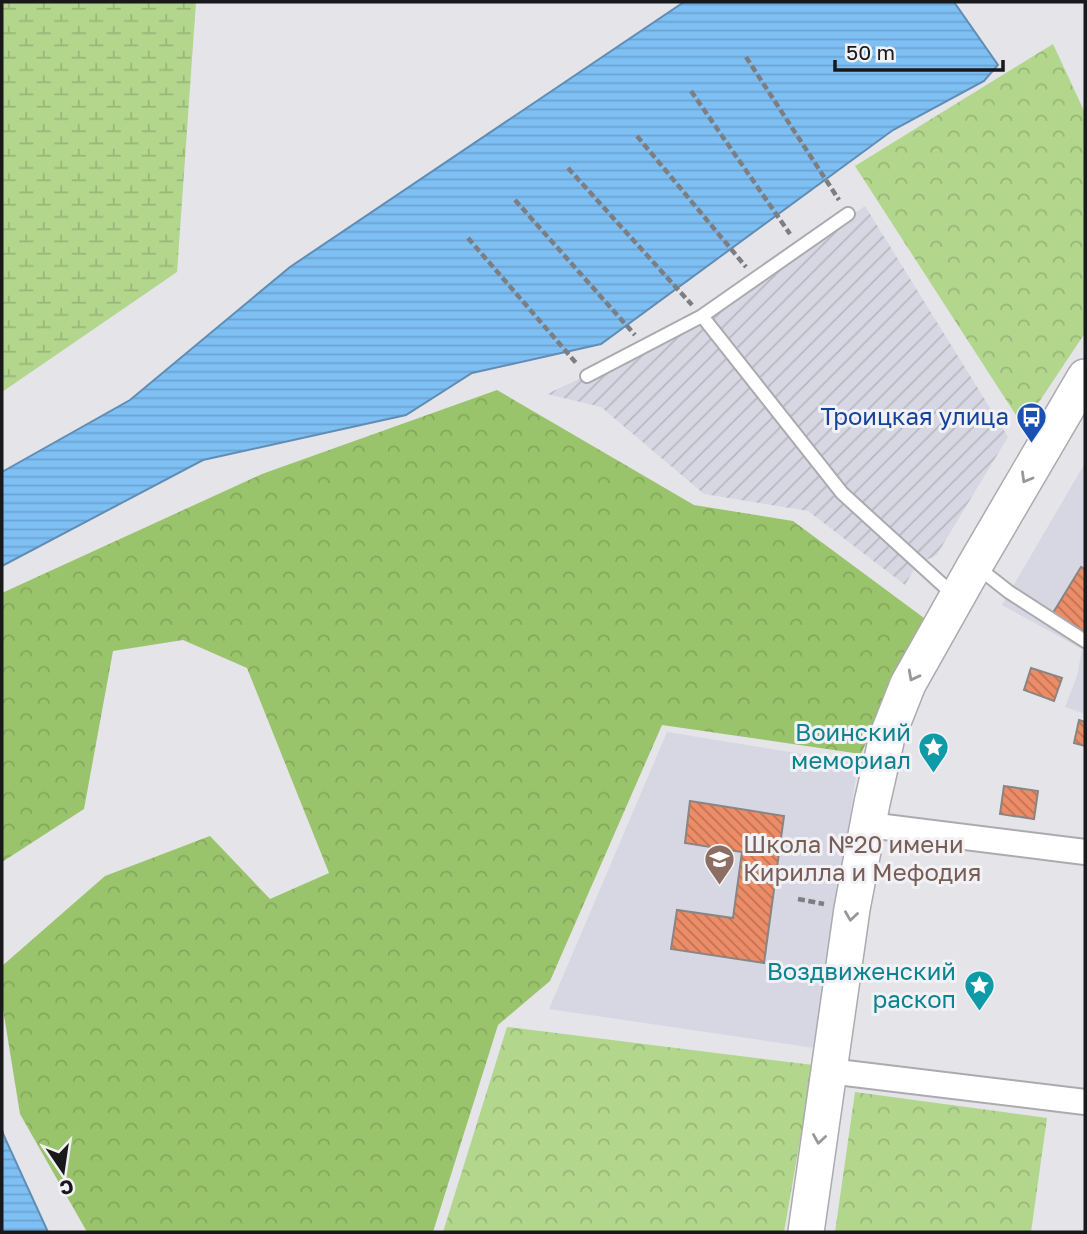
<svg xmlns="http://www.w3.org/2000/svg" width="1087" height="1234" font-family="'Golos Text',sans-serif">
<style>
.built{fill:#d7d7e3}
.industrial{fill:url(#industrial-furrows)}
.forest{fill:url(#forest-crowns)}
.wetland{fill:url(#wetland-marsh)}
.park{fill:url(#park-crowns)}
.water{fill:url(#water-rules);stroke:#608db3;stroke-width:2}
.building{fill:url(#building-back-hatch);stroke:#8a8583;stroke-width:2}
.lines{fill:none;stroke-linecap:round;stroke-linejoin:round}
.lane-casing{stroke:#abaaaf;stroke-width:16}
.street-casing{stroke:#abaaaf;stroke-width:28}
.secondary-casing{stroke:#abaaaf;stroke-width:38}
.path{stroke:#7e7e81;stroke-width:4.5;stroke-dasharray:7 3.5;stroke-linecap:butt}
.lane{stroke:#fff;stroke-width:12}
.street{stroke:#fff;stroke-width:24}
.secondary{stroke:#fff;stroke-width:35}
.oneway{stroke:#989898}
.labels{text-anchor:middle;stroke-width:6;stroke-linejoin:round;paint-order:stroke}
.transit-label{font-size:24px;fill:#164399;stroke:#f1f1f6;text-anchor:end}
.culture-label{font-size:24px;fill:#0d838f;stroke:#f1f1f6;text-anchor:end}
.education-label{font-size:24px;fill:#785e54;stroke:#f1f1f6;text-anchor:start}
</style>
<defs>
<pattern id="industrial-furrows" width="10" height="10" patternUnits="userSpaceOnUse" patternTransform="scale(1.75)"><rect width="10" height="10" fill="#d7d7e3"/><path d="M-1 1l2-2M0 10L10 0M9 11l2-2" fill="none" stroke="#b8b8c2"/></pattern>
<pattern id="forest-crowns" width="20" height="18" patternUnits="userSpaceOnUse" patternTransform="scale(1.75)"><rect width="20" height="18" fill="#9ac46b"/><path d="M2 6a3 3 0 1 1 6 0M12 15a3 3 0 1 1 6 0" fill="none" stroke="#84a85c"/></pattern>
<pattern id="wetland-marsh" width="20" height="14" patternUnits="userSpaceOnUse" patternTransform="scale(1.75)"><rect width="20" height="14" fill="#b1d68c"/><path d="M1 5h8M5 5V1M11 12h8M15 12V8" fill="none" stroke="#98b778"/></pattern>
<pattern id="park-crowns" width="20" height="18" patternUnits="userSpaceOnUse" patternTransform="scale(1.75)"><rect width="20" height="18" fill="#b1d68c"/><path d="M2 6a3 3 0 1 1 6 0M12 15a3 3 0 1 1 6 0" fill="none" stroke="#98b778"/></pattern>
<pattern id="water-rules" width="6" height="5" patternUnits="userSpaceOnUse" patternTransform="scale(1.75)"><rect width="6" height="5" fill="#7ebff4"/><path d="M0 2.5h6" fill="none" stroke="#6ca4d1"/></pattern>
<pattern id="building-back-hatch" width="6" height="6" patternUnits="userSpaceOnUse" patternTransform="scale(1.75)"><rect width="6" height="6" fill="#ec8d67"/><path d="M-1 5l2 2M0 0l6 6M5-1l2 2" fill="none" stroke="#be7254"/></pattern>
</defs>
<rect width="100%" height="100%" fill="#e4e4e9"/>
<!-- built -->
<path class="built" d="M1085,463V714L1065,707L1077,676L1082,649L1002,605Z
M667,732L858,763L815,1048L549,1009Z"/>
<!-- industrial -->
<path class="industrial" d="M865,206L1008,437L936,556L918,563L905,585L808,511L704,494L601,407L547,394L711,317Z"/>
<!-- forest -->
<path class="forest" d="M497,390L694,505L793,521L924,618L861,754L662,725L550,981L498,1025L433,1232H87L20,1114L2,1003V966L105,876L210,836L270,899L329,873L247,668L183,640L113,651L84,809L2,862V593L262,474Z"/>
<!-- wetland -->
<path class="wetland" d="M2,2H196L177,272L2,392Z"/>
<!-- park -->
<path class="park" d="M1053,44L1085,113V333L1023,426L855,166Z
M507,1027L813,1065L784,1232H443Z
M855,1092L1047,1118L1031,1232H835Z"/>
<!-- water -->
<path class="water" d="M684,2H954L998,65L984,81L893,130L601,344L472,373L406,415L203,460L2,566V472L130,400L290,267Z
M2,1130L4,1136L48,1232H2Z"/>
<!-- building -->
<path class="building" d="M1081,567L1085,569V632L1053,613Z
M1031,668L1062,678L1054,701L1024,690Z
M1079,720L1085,722V746L1074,743Z
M1004,786L1038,791L1034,819L1000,814Z
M690,801L784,816L764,963L671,949L677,910L733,918L742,852L685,843Z"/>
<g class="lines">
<defs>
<path id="lane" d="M848,214L702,316L842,493L956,597
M587,376L702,316
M976,566L1009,592L1085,641"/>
<path id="street" d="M869,825L1085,852
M829,1071L1085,1102"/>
<path id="secondary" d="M806,1232L852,909L872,803L887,737L908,684L975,565L1085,377"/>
</defs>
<!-- lane casing -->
<use href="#lane" class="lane-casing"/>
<!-- street casing -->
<use href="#street" class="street-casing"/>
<!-- secondary casing -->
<use href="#secondary" class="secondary-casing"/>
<!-- path -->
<path class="path" d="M746,57L839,200
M691,91L790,234
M637,136L746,267
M568,168L692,305
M515,200L635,335
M468,238L577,364
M798,899L824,904"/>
<!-- lane -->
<use href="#lane" class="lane"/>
<!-- street -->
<use href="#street" class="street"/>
<!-- secondary -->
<use href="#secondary" class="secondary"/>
</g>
<!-- one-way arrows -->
<defs><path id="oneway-chevron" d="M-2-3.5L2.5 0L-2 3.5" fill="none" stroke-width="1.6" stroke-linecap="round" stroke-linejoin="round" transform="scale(1.75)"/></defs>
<g class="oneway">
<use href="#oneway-chevron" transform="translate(1026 478) rotate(120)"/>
<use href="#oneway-chevron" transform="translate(913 676) rotate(118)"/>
<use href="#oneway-chevron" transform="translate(851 916) rotate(98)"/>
<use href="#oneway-chevron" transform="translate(819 1139) rotate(99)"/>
</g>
<!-- icons -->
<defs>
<symbol id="bus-pin" viewBox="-11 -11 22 30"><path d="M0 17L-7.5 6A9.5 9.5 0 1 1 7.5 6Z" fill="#1a4fb4" stroke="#f1f1f6"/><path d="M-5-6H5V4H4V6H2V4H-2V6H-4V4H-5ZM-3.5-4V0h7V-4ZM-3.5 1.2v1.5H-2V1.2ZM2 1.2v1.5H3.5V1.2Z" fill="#fff"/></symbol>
<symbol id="sight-pin" viewBox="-11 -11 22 30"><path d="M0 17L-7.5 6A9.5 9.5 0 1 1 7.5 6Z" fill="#0f9aa8" stroke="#f1f1f6"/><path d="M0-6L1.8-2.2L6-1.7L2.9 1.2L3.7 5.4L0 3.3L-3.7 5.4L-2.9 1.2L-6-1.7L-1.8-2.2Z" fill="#fff"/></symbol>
<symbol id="school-pin" viewBox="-11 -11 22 30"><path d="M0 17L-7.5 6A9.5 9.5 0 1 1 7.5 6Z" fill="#8d6e63" stroke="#f1f1f6"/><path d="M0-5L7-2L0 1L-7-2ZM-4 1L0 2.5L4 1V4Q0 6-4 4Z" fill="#fff"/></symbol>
</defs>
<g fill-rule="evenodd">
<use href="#bus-pin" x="1014" y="400" width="35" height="47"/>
<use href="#sight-pin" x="916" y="730" width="35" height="47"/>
<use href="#school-pin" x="702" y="842" width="35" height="47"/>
<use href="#sight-pin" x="962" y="968" width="35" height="47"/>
</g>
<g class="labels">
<!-- transit labels -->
<g class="transit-label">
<text x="1009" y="425">Троицкая улица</text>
</g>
<!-- culture labels -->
<g class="culture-label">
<text x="911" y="741">Воинский<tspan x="911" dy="28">мемориал</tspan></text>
<text x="956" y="980">Воздвиженский<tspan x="956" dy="28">раскоп</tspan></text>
</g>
<!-- education labels -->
<g class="education-label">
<text x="743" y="853">Школа №20 имени<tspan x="743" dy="28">Кирилла и Мефодия</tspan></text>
</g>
</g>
<!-- border -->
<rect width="1087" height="1234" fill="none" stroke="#19191b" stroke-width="7"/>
<!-- north arrow -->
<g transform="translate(63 1171) rotate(167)" stroke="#f1f1f6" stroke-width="5" paint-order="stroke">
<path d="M0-5L12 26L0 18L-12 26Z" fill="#19191b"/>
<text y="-10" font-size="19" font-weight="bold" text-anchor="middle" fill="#19191b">С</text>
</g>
<!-- scale -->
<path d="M835 60v10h168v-10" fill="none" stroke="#19191b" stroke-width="3.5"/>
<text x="846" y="60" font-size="21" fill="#19191b" stroke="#f1f1f6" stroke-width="5" paint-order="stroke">50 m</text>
</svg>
